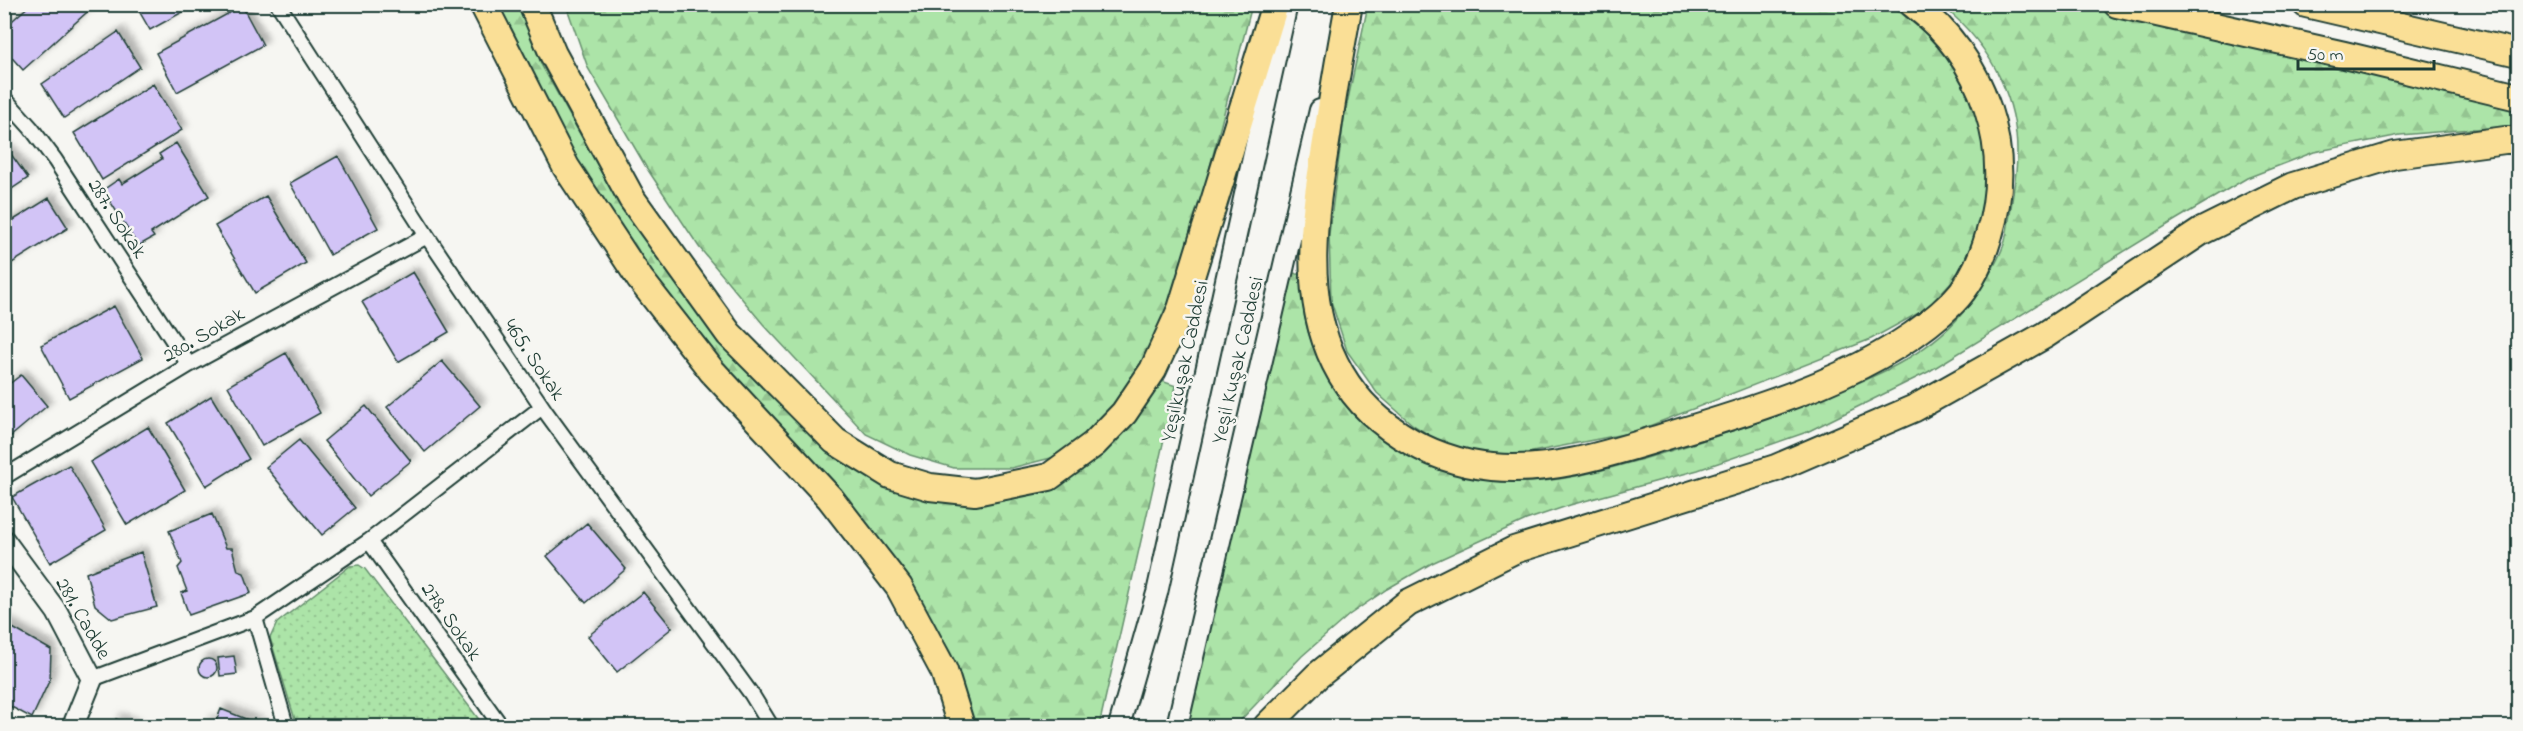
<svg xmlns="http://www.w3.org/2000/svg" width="2523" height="731" font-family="'Indie Flower',sans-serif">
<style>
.forest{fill:url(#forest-firs);stroke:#66906e;stroke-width:1.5}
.park{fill:url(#park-dots);stroke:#66906e;stroke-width:1.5}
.building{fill:#d2c4f6;stroke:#1f3d34;stroke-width:1.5;filter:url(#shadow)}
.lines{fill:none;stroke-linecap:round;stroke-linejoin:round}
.street-casing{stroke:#1f3d34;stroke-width:18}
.secondary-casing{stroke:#1f3d34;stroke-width:24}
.highway-casing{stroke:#1f3d34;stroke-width:30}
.street{stroke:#f6f6f2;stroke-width:14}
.secondary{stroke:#f6f6f2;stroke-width:20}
.highway{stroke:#fadf96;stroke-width:26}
.labels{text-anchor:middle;stroke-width:5;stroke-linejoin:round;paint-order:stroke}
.street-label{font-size:21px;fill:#1f3d34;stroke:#f6f6f2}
</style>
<defs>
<pattern id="forest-firs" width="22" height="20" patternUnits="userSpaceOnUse" patternTransform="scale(1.5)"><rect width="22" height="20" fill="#ace4a8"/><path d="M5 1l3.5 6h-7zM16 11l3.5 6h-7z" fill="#94c491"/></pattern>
<pattern id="park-dots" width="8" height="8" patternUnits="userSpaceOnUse" patternTransform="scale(1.5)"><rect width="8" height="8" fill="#ace4a8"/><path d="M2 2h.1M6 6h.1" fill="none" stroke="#94c491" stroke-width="1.8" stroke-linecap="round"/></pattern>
<filter id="shadow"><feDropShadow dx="5.5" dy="-5.5" stdDeviation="3" flood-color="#0004"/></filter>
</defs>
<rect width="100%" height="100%" fill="#f6f6f2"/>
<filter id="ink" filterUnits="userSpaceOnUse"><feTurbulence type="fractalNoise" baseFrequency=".0167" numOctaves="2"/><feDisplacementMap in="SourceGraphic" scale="12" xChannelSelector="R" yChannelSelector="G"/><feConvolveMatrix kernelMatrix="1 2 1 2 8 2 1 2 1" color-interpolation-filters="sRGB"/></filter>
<g filter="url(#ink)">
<!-- forest -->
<path class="forest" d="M489,5H519L542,66L617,200L690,304L763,382L887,484H1053L1156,379L1176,386L1099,726H972L944,647L631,260Z
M566,5H1252L1171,317L1106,421L1059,456L1011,468H954L910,455L866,434L763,324L699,247L646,167L588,68Z
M1368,5H1886L1901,13L1941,46L1984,116L1989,172L1983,219L1964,268L1926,309L1871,339L1634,432L1497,459L1446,446L1413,425L1377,393L1347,351L1331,301L1329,234L1344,118Z
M1941,5H2085L2518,108V129H2472L2400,135L2314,152L2247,178L2177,219L1928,372L1807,432L1698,470L1570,505L1526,520L1432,563L1387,589L1349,615L1302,656L1235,726H1181L1287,271L1304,276C1297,316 1316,364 1340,395C1383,450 1443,480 1511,482C1556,484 1601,471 1643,459C1705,441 1766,420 1825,396C1851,385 1881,375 1905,360C1927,347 1952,328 1967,307C1980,291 1999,261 2005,241C2010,219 2013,195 2016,172C2023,106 1993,46 1941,5Z"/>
<!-- park -->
<path class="park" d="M359,565L365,569L484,726H297L270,638L277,623L350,566Z"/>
<!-- building -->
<path class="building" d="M31,4H96L23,70L4,49V28Z
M135,4H197L150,30Z
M242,6L263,45L177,92L156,53Z
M118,32L140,67L64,118L42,84Z
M153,84L182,130L102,180L74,133Z
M176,143L209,196L151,233L154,237L138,246L103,190L119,179L122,184L162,159L159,154Z
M8,150L28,178L4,194V152Z
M338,156L378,228L330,255L290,183Z
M266,196L306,263L255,293L215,226Z
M49,198L68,228L4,268V226Z
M413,272L449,332L398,362L362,302Z
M114,306L143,358L69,398L41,345Z
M286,353L320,413L262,446L228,386Z
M442,361L480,406L425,452L387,407Z
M21,375L47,406L4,442V388Z
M211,396L249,459L206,486L168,423Z
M366,406L411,461L368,496L324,441Z
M148,427L185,490L127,525L90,462Z
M299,440L355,508L322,535L266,467Z
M69,465L106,530L50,563L12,497Z
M212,514L226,548H232L238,571L244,573L251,593L189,615L181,593L187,591L178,568L182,563L169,531Z
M587,523L626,569L586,603L547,556Z
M141,552L157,607L112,619L95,605L86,573Z
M643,592L672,628L617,672L588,636Z
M4,623L51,650L50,679L32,718L4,703Z
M234,656L237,674L220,676L218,658Z
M199 668a9 9 0 1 1 18 0a9 9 0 1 1-18 0Z
M221,709L263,726H204L207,721L215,724Z
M116,719L137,726H113Z"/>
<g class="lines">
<defs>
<path id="street" d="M278,4L427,236L545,411L752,695L771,726
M4,98L31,128L55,160L189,365
M4,477L189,365L427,236
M369,541L501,726
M255,618L286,726
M92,679L255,618L369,541L542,407"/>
<path id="secondary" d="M4,540L57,612L92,679L73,726
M1119,726L1157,593L1287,4
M1177,726L1320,110"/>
<path id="highway" d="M483,4L566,167L640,279L712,371L830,498L899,587L944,671L961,726
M532,4L553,54L632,199L729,334L835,441L890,475L930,487L975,492L1049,477L1094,444L1124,413L1153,370L1181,309L1275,4
M1349,4C1341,48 1333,92 1327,136C1315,210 1300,292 1335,363C1364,422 1427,461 1492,467C1553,473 1613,452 1670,435C1762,408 1884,371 1953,302C1971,284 1982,259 1989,235C2015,150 1984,58 1913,4
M2117,4L2344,55L2518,97
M2306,4L2518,53
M1267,726L1317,676L1408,603L1514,550L1776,468L1915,408L2045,335L2202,231L2293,186L2395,155L2505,140H2518"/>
</defs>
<!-- street casing -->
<use href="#street" class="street-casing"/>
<!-- secondary casing -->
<use href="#secondary" class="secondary-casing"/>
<!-- highway casing -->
<use href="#highway" class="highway-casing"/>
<!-- street -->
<use href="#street" class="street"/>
<!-- secondary -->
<use href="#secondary" class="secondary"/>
<!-- highway -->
<use href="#highway" class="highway"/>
</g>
</g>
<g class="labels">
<!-- street labels -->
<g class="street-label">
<text transform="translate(118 218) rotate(57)" y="7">287. Sokak</text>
<text transform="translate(203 334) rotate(-30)" y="7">280. Sokak</text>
<text transform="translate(535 359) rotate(56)" y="7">465. Sokak</text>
<text transform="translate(1237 360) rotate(-77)" y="7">Yeşil Kuşak Caddesi</text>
<text transform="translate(1184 361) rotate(-78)" y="7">Yeşilkuşak Caddesi</text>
<text transform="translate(84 618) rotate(60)" y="7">281. Cadde</text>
<text transform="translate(452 621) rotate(55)" y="7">278. Sokak</text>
</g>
</g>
<!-- margin -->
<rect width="2523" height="731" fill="none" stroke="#f6f6f2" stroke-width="24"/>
<rect x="12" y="12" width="2499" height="707" fill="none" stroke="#1f3d34" stroke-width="2" filter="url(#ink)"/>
<!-- scale -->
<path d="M2298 60v9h136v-9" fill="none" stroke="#1f3d34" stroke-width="3"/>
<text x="2307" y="60" font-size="18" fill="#1f3d34" stroke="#f6f6f2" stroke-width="4.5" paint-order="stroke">50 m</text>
</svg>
